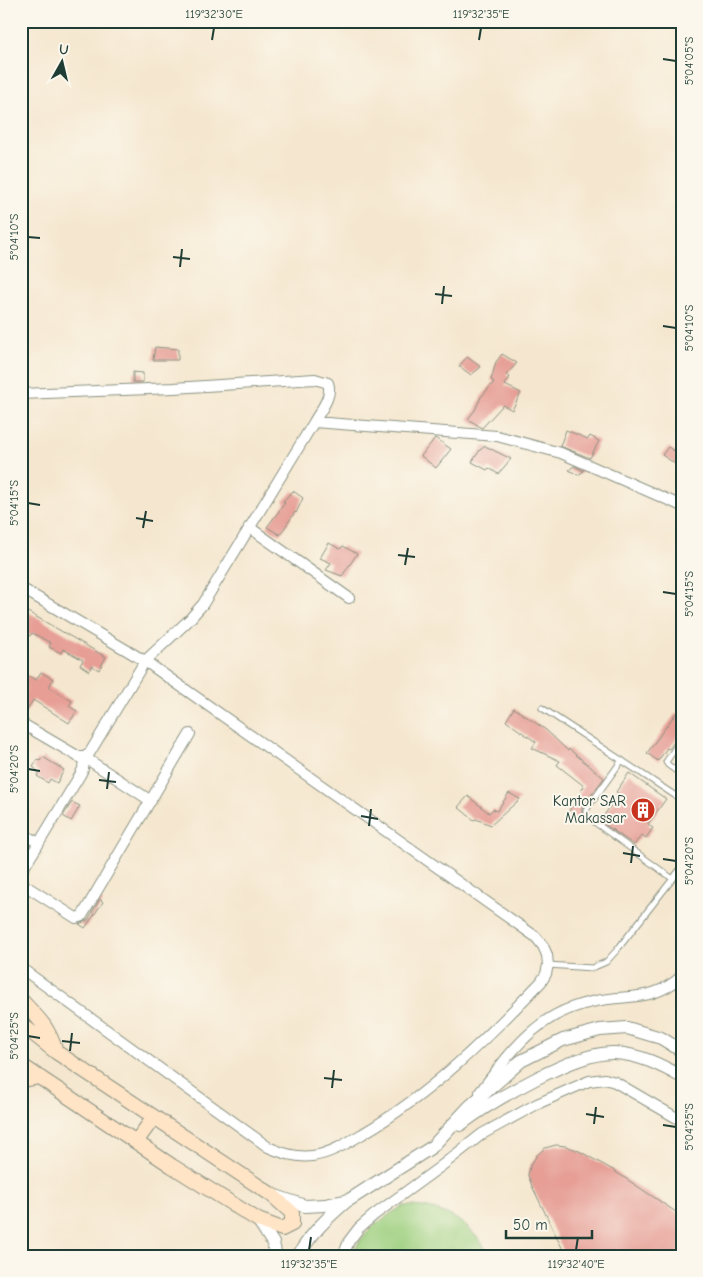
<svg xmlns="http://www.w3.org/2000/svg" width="703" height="1277" font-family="'Comic Neue',sans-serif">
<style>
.green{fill:#9ed080;stroke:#5e865a}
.building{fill:#e69e95}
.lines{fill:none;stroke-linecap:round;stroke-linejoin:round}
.service-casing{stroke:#8a9282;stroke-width:7}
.minor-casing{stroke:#8a9282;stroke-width:12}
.tertiary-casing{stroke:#8a9282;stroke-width:14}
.secondary-casing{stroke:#8a9282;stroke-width:16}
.service{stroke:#fff;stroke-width:5}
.minor{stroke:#fff;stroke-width:10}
.tertiary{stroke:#fff;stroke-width:12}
.secondary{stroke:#ffe4c6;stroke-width:14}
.ticks{fill:none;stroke:#1f3d34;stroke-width:2}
.labels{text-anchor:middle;stroke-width:4;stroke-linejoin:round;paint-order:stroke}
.poi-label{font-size:15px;fill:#1f3d34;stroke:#fbf7ec;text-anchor:end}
.neatline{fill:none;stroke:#1f3d34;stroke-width:2}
.ticks-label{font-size:12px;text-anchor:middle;fill:#1f3d34}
</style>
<rect width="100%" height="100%" fill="#fbf7ec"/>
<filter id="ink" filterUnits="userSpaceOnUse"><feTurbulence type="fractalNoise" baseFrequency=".02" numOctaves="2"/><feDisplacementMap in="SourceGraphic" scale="10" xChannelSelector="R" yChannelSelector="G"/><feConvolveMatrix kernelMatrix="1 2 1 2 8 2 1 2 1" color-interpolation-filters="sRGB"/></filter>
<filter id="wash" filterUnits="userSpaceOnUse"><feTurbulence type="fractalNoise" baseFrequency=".0096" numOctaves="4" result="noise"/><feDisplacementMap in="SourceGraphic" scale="20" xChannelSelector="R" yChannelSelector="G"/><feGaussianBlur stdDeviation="1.12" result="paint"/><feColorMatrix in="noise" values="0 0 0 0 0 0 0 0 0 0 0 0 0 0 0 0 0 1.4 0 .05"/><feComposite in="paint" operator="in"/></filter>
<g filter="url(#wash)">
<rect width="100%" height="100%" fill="#f5e7cf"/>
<!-- green -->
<path class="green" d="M403,1206C442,1205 470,1221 490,1256H352C361,1232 382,1219 403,1206Z"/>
<g id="blocks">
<!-- building -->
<path class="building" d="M155,347L178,349V360H153Z
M502,354L517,363L506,375L510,377L505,385L521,393L512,410L503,405L482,428L468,419L475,410L481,397L494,382L491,380L496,362Z
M467,357L481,367L471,375L459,366Z
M133,372L143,373V382H133Z
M566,430L588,439L590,436L599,441L590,458L560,446Z
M435,438L451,449L436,468L421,456Z
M485,446L511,459L498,474L489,468L487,470L472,462L480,450Z
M668,447L682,456L677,465L662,455Z
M574,466L584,471L578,475L569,470Z
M293,491L303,498L296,513L295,512L280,535L267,527L285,503L283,501Z
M329,543L340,549L343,546L357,554L342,576L326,570L331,563L320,558Z
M21,608L106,657L99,670L92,666L89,671L80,665L83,660L63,649L61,653L49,647L51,643L32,633L30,636L21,631Z
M21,672L36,680L41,672L53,679L49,687L72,701L69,706L77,711L69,723L33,700L23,717L21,716Z
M514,708L546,730L568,751L569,749L604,778L582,807V813L577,820L567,814L584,786L557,765L560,761L532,748L536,742L506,721Z
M676,713L682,717V734L678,736L669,749L667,748L658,761L647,753Z
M43,757L64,770L57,783L50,779L48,783L37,776L39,772L33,767L38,759L40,761Z
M629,773L666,799L648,824L653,828L646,838L642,835L634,845L600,821L619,794L616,792Z
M509,793L520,799L491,825L476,819L474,820L458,807L468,796L489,813L493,809L497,811Z
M72,802L80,806L71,821L63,816Z
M100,899L103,902L85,928L79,924L88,920Z
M556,1145L566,1146L579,1151L613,1170L682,1216V1256H566L532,1186L528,1175L530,1166L537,1155L545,1148Z"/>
</g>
</g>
<g filter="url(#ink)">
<use href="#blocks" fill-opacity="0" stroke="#8a9282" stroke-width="1"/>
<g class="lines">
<defs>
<path id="service" d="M542,708L682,800
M682,738L666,762L668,765L682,775
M622,760L586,810V816L673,879
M548,965L592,968L606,962L617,950L682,867"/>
<path id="minor" d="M21,394L174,388L315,379L328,383C333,396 320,411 314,422L203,604L189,620L145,661L89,754L84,757H79L21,723
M314,422L497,436L561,453L682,506
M249,527L349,598
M21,588L145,661L536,937L543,946L547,955L548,965L546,974L541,982C487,1038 432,1093 364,1133C349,1142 330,1154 312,1156C296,1158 282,1153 268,1147L21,968
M84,757L151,801
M21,833L39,843L21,872
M39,843L80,775L83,769L84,757
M21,883L76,918L82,916L190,734
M480,1092C514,1048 538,1012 596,1001C630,994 653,1002 682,976
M343,1256L349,1241L359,1228L374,1215L440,1167L482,1134L537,1104L589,1081L605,1079L615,1082L682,1121"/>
<path id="tertiary" d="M460,1125C490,1102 576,1051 614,1053C639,1054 661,1065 682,1077
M273,1195L305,1206L325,1205L349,1200L432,1147L469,1107L521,1061L563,1040L600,1030L627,1028L661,1038L682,1051
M258,1220L273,1243L276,1256
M298,1256C312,1232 327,1218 348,1200"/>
<path id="secondary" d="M21,1000C39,1019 48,1026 56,1052
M21,1024L56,1052L272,1195L292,1213V1224L282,1229L258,1220L172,1166L21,1065
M21,1080L39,1077
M136,1142L154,1117"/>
</defs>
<!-- service casing -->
<use href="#service" class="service-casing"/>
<!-- minor casing -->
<use href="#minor" class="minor-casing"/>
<!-- tertiary casing -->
<use href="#tertiary" class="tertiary-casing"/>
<!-- secondary casing -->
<use href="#secondary" class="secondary-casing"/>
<!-- service -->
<use href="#service" class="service"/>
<!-- minor -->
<use href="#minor" class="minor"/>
<!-- tertiary -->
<use href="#tertiary" class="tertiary"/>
<!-- secondary -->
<use href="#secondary" class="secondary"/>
</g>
</g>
<!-- ticks -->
<path class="ticks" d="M212,40L214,28M479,40L481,28M663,59L676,61M28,237L40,238M173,257L190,259M180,267L182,249M435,294L452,296M442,304L444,286M663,326L676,328M28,503L40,505M136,518L153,521M143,528L146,511M398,555L415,557M405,565L408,548M663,592L676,594M28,769L40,771M99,780L116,782M107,789L109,772M361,816L378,819M369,826L371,809M623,853L640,856M663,859L676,861M631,863L633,846M28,1036L40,1038M62,1041L80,1043M70,1051L72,1033M324,1078L342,1080M332,1088L334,1070M586,1114L604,1117M594,1124L596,1107M663,1125L676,1127M309,1250L311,1237M576,1250L578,1237"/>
<!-- icons -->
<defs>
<symbol id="building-disc" viewBox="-11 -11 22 22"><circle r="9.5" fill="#c8321e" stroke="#fbf7ec"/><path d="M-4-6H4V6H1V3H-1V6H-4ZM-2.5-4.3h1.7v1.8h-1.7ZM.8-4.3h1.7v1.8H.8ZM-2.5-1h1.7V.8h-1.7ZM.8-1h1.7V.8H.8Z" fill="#fff"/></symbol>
</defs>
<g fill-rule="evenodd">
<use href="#building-disc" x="629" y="796" width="28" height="28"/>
</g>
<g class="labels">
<!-- poi labels -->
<g class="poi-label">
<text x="626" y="806">Kantor SAR<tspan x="626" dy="17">Makassar</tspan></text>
</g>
</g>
<!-- margin -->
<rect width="703" height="1277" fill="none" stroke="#fbf7ec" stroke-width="55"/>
<!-- north arrow -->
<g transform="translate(62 62) rotate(8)" stroke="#fbf7ec" stroke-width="4" paint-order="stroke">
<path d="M0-4L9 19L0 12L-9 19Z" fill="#1f3d34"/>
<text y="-8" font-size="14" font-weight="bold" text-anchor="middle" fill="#1f3d34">U</text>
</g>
<!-- scale -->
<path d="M506 1230v8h86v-8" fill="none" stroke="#1f3d34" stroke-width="2.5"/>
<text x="513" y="1230" font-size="15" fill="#1f3d34" stroke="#fbf7ec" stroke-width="4" paint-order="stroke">50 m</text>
<rect x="28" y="28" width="648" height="1222" class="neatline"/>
<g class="ticks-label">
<text x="214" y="18">119°32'30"E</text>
<text x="481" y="18">119°32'35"E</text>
<text transform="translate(689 61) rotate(-90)" y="4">5°04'05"S</text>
<text transform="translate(14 237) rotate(-90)" y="4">5°04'10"S</text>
<text transform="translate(689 328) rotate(-90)" y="4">5°04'10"S</text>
<text transform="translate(14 503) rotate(-90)" y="4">5°04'15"S</text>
<text transform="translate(689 594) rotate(-90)" y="4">5°04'15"S</text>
<text transform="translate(14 769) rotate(-90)" y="4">5°04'20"S</text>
<text transform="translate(689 861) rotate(-90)" y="4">5°04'20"S</text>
<text transform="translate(14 1036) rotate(-90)" y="4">5°04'25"S</text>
<text transform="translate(689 1127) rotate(-90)" y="4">5°04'25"S</text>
<text x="309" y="1268">119°32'35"E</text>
<text x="576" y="1268">119°32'40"E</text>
</g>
</svg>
